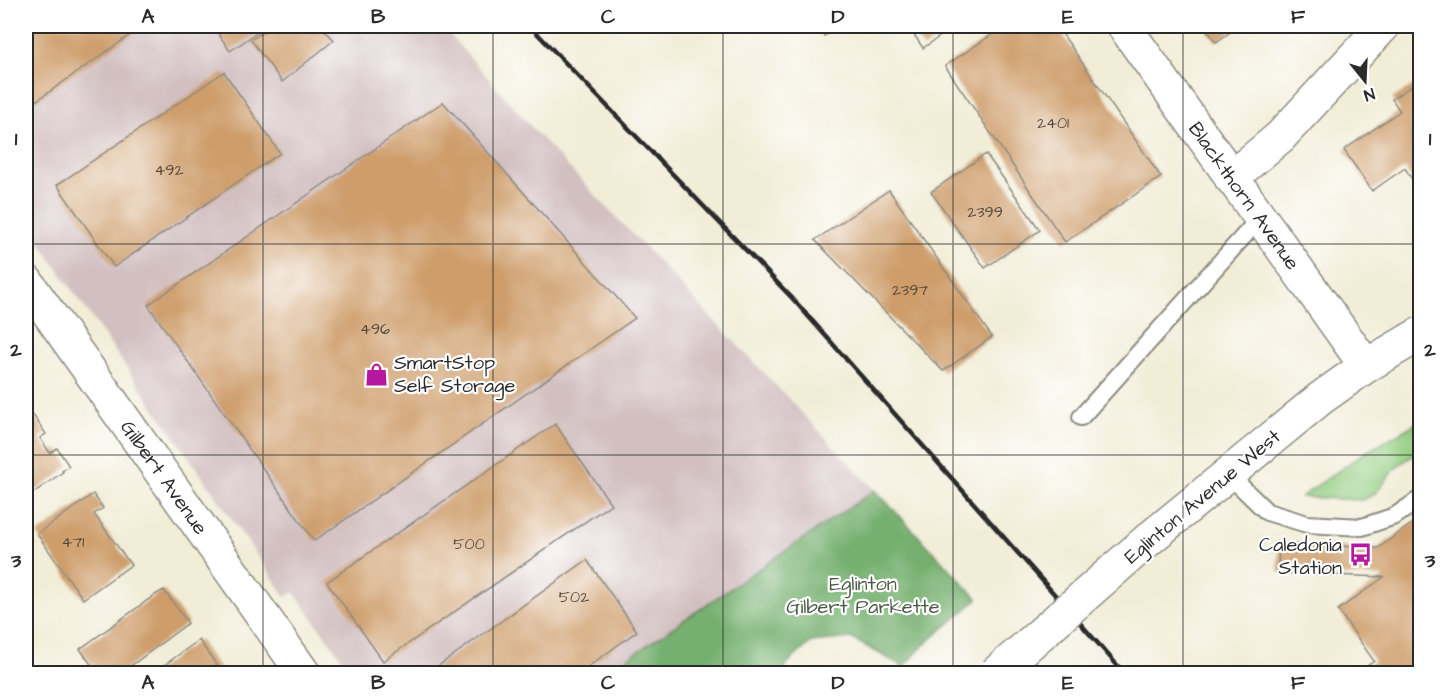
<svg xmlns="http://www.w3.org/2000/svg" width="1446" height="699" font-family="'Architects Daughter',sans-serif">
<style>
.industrial{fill:#d2bfc0}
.green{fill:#93cd81;stroke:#5f7c56;stroke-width:1.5}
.forest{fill:#76b06f;stroke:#506e4d;stroke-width:1.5}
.building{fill:#ce9d6b}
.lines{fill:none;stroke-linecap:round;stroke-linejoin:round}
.lane-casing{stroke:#8e8c81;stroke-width:20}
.street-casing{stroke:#8e8c81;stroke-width:36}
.primary-casing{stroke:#8e8c81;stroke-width:36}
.lane{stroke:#fff;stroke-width:16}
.street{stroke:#fff;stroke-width:33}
.primary{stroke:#fff;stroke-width:33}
.rail{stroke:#2b2b2b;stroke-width:4.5}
.primary-bridge-casing{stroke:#8e8c81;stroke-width:36;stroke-linecap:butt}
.primary-bridge{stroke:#fff;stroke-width:33}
.grid{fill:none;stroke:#2b2b2b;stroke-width:1.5;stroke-opacity:0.55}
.labels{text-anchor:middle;stroke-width:4.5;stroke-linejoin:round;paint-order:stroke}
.number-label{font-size:16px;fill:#54483b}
.street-label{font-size:20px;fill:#2b2b2b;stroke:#fff}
.poi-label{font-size:20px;fill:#2b2b2b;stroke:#fff;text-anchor:start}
.park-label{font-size:20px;fill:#4a5c45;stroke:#fff}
.neatline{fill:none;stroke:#2b2b2b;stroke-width:2}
.grid-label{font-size:20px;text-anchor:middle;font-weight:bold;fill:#2b2b2b}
</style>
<rect width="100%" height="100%" fill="#fff"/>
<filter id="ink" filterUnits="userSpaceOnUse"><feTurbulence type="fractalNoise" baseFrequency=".0167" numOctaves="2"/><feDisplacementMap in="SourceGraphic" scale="12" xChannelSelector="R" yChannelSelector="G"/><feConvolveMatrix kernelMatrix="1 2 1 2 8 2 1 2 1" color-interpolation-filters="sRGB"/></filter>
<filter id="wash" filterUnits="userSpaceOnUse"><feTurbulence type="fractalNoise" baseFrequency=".008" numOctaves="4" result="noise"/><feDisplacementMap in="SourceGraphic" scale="24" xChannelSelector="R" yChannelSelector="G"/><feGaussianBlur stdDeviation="1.35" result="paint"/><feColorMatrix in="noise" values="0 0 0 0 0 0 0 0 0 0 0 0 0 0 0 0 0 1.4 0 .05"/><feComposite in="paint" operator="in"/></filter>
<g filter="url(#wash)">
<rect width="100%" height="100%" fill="#f1edd7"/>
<!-- industrial -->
<path class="industrial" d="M26,26H442L541,138L875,490L606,673H352L294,592L286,597L26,223Z"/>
<!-- green -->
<path class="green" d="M1420,421V451C1411,457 1400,463 1393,471C1382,483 1379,496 1361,500L1301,497L1361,455Z"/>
<!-- forest -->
<path class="forest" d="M875,490L978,599L923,646L904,667L851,638L811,642L787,664L783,673H606Z"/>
<g id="blocks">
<!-- building -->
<path class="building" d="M26,26H143L26,108Z
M213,26H267L230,51Z
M272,26H321L334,40L282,82L251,40Z
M817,26H839L824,36Z
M908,26H955L923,48Z
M1005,26H1057L1161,177L1065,242L945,66Z
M1204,26H1239L1216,42Z
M224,72L280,153L114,267L57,185Z
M1413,85L1420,96V192L1405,168L1372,191L1344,150L1400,111L1392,99Z
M443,102L635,318L314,541L148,305Z
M986,154L1040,230L985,268L931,192Z
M889,190L992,337L943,371L815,240Z
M29,409L46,434L40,438L50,453L57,448L69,466L62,471L63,472L26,498V411Z
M555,424L611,504L383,661L327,582Z
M93,494L103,508L94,514L131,565L83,599L37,534Z
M1420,518V674H1356L1374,661L1338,610L1384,577L1278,573L1279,543L1378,548Z
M587,560L637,631L578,674H427Z
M164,590L188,623L120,674H98L80,649L155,595Z
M199,640L223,674H152Z"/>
</g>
</g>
<g filter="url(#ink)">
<use href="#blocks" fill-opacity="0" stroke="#8e8c81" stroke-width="1.5"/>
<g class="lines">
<defs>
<path id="lane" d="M1081,417L1260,218
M1228,474L1267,512L1307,524L1362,527L1395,516L1420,499"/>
<g id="street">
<path id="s1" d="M1124,26L1366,366"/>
<path d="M1231,178L1280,137L1383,26"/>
<path id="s2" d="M26,281L304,674"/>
</g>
<path id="primary" d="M1149,539L1321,398L1366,366L1420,334"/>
</defs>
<!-- lane casing -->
<use href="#lane" class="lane-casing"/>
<!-- street casing -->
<use href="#street" class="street-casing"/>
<!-- primary casing -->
<use href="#primary" class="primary-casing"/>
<!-- lane -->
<use href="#lane" class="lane"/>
<!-- street -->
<use href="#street" class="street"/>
<!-- primary -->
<use href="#primary" class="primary"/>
<!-- rail -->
<path class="rail" d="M530,26L793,299L1125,674"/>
<defs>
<path id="primary-bridge" d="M995,674L1149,539"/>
</defs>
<!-- primary-bridge casing -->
<use href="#primary-bridge" class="primary-bridge-casing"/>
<!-- primary-bridge -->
<use href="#primary-bridge" class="primary-bridge"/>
</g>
</g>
<!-- grid -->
<path class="grid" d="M263,26V674M493,26V674M723,26V674M953,26V674M1183,26V674M26,244H1420M26,455H1420"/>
<!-- icons -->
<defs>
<symbol id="shop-bare" viewBox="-9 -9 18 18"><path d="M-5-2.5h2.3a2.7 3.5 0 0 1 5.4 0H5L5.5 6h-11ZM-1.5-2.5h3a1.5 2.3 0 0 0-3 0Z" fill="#b5179e" stroke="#fff" stroke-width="2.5" paint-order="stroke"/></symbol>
<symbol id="bus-bare" viewBox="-9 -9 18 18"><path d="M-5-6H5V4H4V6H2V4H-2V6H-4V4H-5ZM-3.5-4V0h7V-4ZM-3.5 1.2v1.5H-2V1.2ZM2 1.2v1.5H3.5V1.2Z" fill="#b5179e" stroke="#fff" stroke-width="2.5" paint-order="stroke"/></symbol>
</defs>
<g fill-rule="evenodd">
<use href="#shop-bare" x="360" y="358" width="33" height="33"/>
<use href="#bus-bare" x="1344" y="538" width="33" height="33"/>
</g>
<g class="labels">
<!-- number labels -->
<g class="number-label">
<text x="1053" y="128">2401</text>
<text x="169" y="175">492</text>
<text x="985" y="217">2399</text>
<text x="910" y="295">2397</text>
<text x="375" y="334">496</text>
<text x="73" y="547">471</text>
<text x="469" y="549">500</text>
<text x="574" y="602">502</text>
</g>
<!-- street labels -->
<g class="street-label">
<text dy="7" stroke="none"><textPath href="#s1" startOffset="208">Blackthorn Avenue</textPath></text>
<text dy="7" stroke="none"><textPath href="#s2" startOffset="240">Gilbert Avenue</textPath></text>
<text transform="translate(1202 496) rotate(-40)" y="7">Eglinton Avenue West</text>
</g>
<!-- poi labels -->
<g class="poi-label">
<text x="394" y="369">SmartStop<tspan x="394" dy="23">Self Storage</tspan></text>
<text x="1342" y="551" text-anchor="end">Caledonia<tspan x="1342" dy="23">Station</tspan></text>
</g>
<!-- park labels -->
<g class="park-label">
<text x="863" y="590">Eglinton<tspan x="863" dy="23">Gilbert Parkette</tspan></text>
</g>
</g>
<!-- margin -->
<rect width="1446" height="699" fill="none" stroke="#fff" stroke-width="66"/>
<!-- north arrow -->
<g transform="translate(1365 81) rotate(162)" stroke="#ffffff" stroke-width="4.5" paint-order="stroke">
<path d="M0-4.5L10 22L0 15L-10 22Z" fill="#2b2b2b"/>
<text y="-9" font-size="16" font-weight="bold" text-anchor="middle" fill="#2b2b2b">N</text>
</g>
<rect x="33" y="33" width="1380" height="633" class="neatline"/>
<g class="grid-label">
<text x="148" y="23">A</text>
<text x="378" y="23">B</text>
<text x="608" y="23">C</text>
<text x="838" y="23">D</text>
<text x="1068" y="23">E</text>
<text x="1298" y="23">F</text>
<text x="16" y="145">1</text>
<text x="1430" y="145">1</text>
<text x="16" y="356">2</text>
<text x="1430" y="356">2</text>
<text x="16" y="567">3</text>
<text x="1430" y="567">3</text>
<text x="148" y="689">A</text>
<text x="378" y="689">B</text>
<text x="608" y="689">C</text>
<text x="838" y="689">D</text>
<text x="1068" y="689">E</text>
<text x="1298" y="689">F</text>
</g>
</svg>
